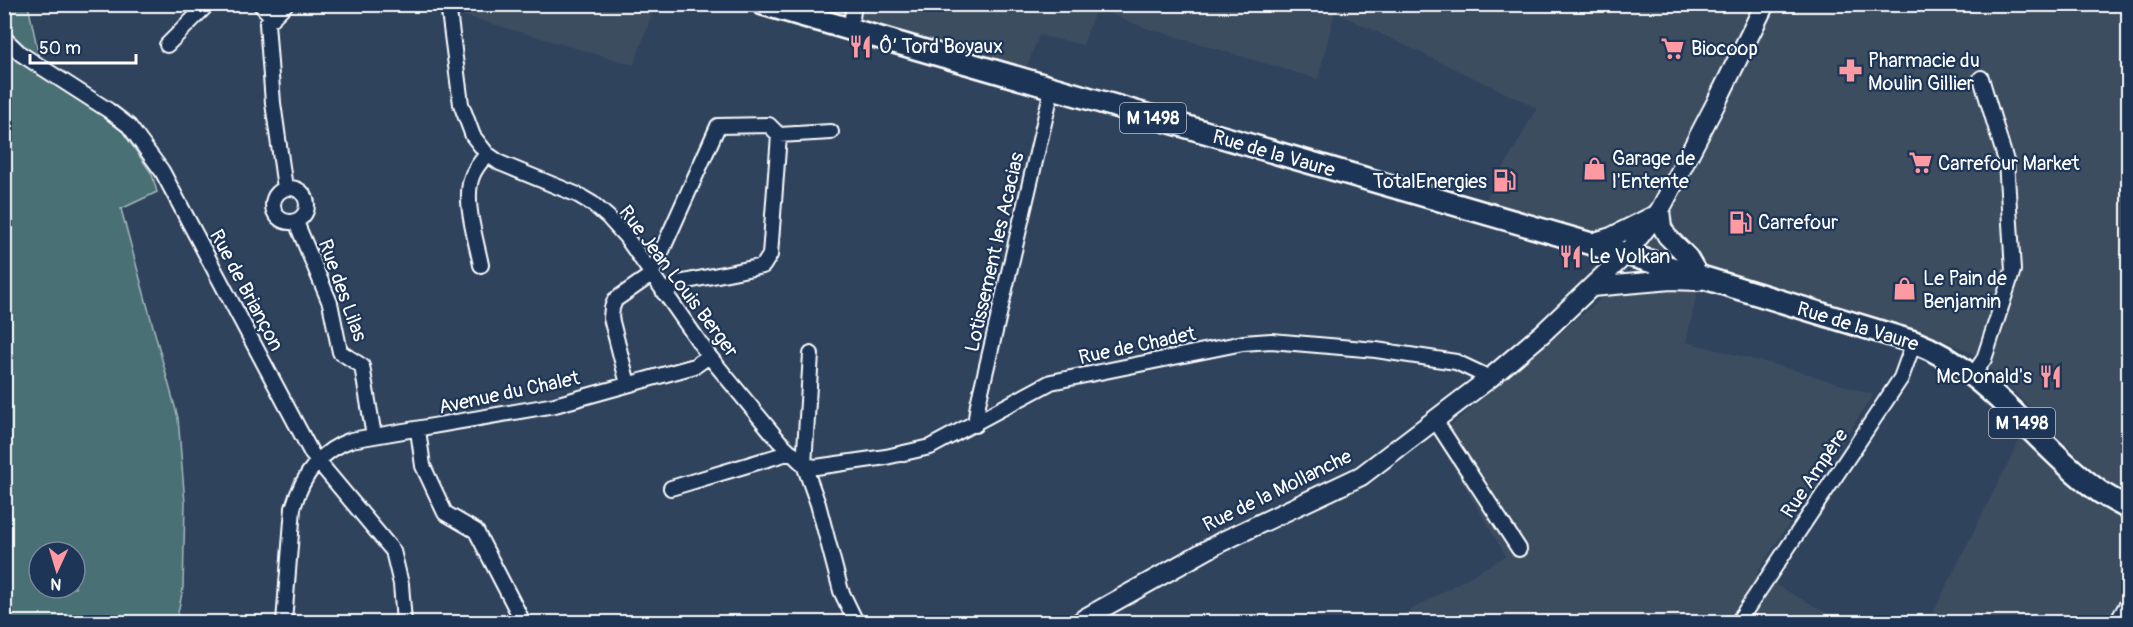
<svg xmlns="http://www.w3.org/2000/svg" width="2133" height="627" font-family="Pangolin,sans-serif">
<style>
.built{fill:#3e4d61}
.green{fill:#497074;stroke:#a4b8ba;stroke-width:1.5;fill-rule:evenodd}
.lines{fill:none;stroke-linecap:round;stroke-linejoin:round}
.street-casing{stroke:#fff;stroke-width:18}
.secondary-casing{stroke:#fff;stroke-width:22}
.primary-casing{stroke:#fff;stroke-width:26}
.street{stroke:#1d3557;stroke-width:14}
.secondary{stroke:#1d3557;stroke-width:18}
.primary{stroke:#1d3557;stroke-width:21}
.labels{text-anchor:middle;stroke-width:4.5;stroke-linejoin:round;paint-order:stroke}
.shield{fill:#1d3557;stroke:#bbc2cd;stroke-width:1.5}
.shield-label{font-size:18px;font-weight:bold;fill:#fff}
.poi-label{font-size:20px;fill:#fff;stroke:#1d3557;text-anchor:start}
.street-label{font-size:20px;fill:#fff;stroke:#1d3557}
</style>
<rect width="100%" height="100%" fill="#30435d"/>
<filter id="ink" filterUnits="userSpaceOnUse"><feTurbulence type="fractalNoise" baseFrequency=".0167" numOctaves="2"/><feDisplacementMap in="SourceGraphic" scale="12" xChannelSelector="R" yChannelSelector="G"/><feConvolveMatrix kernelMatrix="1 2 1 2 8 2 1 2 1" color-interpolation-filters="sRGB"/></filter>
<g filter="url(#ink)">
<!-- built -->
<path class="built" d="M457,5V4L655,5L634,65L458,14Z
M754,5H2128V498L2120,495L2075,453L2000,377L1970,352L1927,333L1652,256L1485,201L1537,108L1335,12L1318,79L1143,27L1096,8L1083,45L1039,35L1025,71Z
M1698,289L1686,342L1802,372L1873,395L1756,574L1827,613V622H1390L1506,556L1436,438L1608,293Z
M2022,435L2109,510L2128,523V622H1947L1933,613Z"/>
<!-- green -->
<path class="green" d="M4,5H28L43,75L120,128L152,174L157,192L121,209L178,418L185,503L183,589L176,622H5ZM39,552H75V588H39Z"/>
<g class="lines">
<defs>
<path id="street" d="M260,4L273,18
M448,4L461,104L473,136L487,154L500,163L578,195L593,204L608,217L626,237L709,356L779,441L804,465L818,504L841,591L856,622
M847,30L852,18L854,4
M4,38L21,54L108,110L129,126L162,171L312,454L393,551L401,584L404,622
M167,45L208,4
M779,135L831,132
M273 205a17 17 0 1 1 34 0a17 17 0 1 1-34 0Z
M285,188L273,103L267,23L286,4
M296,222L330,303L340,352L362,366L374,436
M481,265C476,239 462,198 473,174C476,167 482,160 487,154
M1973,375L1984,359L2013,270L2006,161L1981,78
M628,384L611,318L612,308L615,300L651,275L718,126L769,125L779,135L770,255L763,266L678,283L664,293
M1435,420L1519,549
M975,425L978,404L1052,89
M418,430L423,466L445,513L476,531L523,622
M804,465L816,467L886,457L930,447L1051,382L1243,343L1271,341L1376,350L1456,362L1490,378
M804,465L811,354
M671,488L791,452
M284,622L293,508C302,477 319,451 351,440L555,405L695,366L709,356
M1738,622L1901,378L1914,342
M2117,622L2128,603"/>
<path id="secondary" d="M1660,210L1662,227L1667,236L1688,257L1699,276
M1588,244L1611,237L1651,217
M1592,287L1671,280L1698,281
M1080,622L1085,618L1221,542L1361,476L1490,378L1543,333L1626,254L1660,210L1716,103L1765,4"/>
<path id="primary" d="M763,4L1626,254L1914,342C1990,371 2036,446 2100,492C2109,498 2119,503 2128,508"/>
</defs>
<!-- street casing -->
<use href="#street" class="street-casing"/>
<!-- secondary casing -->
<use href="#secondary" class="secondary-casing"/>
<!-- primary casing -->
<use href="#primary" class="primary-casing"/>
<!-- street -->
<use href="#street" class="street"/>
<!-- secondary -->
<use href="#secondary" class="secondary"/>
<!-- primary -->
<use href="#primary" class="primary"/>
</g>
</g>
<!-- icons -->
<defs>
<symbol id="restaurant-bare" viewBox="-9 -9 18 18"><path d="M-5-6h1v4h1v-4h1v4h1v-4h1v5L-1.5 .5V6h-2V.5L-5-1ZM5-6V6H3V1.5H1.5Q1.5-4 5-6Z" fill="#ff9aa2" stroke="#1d3557" stroke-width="2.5" paint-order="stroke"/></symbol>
<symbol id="supermarket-bare" viewBox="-9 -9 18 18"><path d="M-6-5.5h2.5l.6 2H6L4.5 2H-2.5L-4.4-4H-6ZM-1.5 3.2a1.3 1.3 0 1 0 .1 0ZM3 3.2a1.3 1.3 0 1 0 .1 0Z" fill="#ff9aa2" stroke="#1d3557" stroke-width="2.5" paint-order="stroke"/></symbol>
<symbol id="pharmacy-bare" viewBox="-9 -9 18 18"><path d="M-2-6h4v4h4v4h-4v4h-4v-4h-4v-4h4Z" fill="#ff9aa2" stroke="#1d3557" stroke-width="2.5" paint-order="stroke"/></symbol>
<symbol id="shop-bare" viewBox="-9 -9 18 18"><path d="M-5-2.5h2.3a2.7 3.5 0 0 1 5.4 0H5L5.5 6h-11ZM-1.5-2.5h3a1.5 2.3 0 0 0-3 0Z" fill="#ff9aa2" stroke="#1d3557" stroke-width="2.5" paint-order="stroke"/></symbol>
<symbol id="fuel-bare" viewBox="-9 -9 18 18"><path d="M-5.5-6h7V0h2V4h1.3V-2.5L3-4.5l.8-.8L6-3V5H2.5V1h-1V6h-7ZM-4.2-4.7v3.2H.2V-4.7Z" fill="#ff9aa2" stroke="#1d3557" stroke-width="2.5" paint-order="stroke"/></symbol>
</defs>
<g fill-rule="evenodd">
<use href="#restaurant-bare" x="844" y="30" width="33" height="33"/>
<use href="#supermarket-bare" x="1656" y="32" width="33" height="33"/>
<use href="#pharmacy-bare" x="1834" y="54" width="33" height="33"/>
<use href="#supermarket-bare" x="1904" y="146" width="33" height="33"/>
<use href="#shop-bare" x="1578" y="152" width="33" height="33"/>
<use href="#fuel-bare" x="1488" y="164" width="33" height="33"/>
<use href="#fuel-bare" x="1724" y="206" width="33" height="33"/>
<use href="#restaurant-bare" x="1554" y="240" width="33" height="33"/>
<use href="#shop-bare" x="1888" y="272" width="33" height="33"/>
<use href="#restaurant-bare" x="2034" y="360" width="33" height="33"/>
</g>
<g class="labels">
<!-- shield labels -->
<g class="shield">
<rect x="1120" y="103" width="66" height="30" rx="4.5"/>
<rect x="1989" y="408" width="66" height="30" rx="4.5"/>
</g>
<g class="shield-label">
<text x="1153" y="124">M 1498</text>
<text x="2022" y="429">M 1498</text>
</g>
<!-- poi labels -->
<g class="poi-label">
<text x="879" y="53">Ô’ Tord Boyaux</text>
<text x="1691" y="55">Biocoop</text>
<text x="1868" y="67">Pharmacie du<tspan x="1868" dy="23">Moulin Gillier</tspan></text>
<text x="1612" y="165">Garage de<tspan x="1612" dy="23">l'Entente</tspan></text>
<text x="1938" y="170">Carrefour Market</text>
<text x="1487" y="188" text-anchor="end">TotalEnergies</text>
<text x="1758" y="229">Carrefour</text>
<text x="1589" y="263">Le Volkan</text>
<text x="1923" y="285">Le Pain de<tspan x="1923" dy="23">Benjamin</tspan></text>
<text x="2032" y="383" text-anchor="end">McDonald's</text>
</g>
<!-- street labels -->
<g class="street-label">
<text transform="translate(1274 153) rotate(16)" y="7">Rue de la Vaure</text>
<text transform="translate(994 252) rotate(-77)" y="7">Lotissement les Acacias</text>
<text transform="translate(679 281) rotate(53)" y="7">Rue Jean Louis Berger</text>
<text transform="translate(247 290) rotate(62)" y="7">Rue de Briançon</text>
<text transform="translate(343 290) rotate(70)" y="7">Rue des Lilas</text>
<text transform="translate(1858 326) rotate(17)" y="7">Rue de la Vaure</text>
<text transform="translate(1137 345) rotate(-12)" y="7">Rue de Chadet</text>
<text transform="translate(509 392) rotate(-12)" y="7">Avenue du Chalet</text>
<text transform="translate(1814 473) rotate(-56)" y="7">Rue Ampère</text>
<text transform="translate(1277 490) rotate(-26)" y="7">Rue de la Mollanche</text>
</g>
</g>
<!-- margin -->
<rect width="2133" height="627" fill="none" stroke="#1d3557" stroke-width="24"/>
<rect x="12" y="12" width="2109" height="603" fill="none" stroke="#fff" stroke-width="2" filter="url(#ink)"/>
<!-- north arrow -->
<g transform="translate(57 570) rotate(184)"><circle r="28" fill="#1d3557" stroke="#77869a" stroke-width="1.5"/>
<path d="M0-4.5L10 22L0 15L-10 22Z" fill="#ff9aa2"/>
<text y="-9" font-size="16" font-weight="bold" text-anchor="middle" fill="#ffffff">N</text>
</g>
<!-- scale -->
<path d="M30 54v9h106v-9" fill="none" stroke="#ffffff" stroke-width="3"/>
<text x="39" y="54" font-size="18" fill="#ffffff" stroke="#1d3557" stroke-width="4.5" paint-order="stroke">50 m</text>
</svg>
